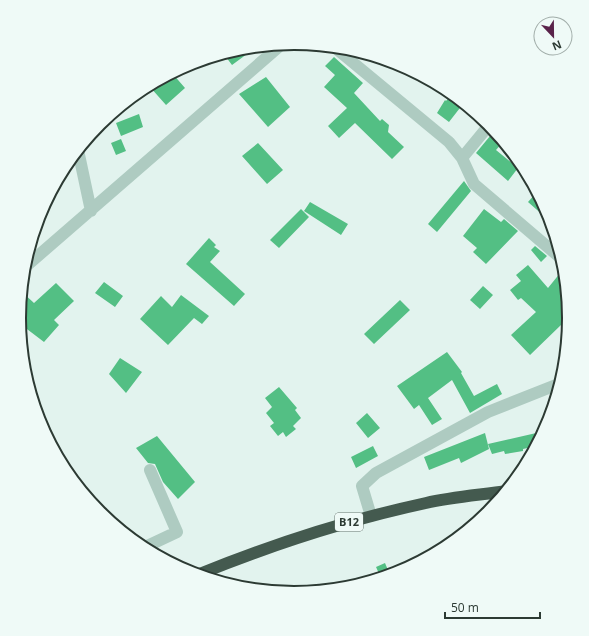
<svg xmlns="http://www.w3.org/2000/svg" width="589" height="636" font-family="'Open Sans',sans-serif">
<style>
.building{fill:#53bf84}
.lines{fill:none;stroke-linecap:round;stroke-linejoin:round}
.minor{stroke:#aecbc1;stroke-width:12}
.highway{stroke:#445a4f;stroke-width:12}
.labels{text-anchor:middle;stroke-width:3;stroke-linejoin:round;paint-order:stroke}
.shield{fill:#effaf7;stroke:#66746e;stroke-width:1}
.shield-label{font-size:11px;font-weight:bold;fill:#2c3a33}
.rim{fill:none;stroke:#2c3a33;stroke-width:2}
</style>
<rect width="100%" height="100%" fill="#e2f3ee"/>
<!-- building -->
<path class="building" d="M242,48L247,54L232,65L223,53Z
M334,57L363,83L354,93L380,121L382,119L389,125L388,132L404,147L392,159L355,123L339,138L328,126L347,108L324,87L335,75L325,66Z
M172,73L185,88L166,105L150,87L158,80Z
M266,77L290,107L268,127L239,94Z
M451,95L463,104L449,122L437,113L445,100L446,101Z
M139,114L143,127L121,136L116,123Z
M495,130L504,141L496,150L518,168L508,181L476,153Z
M121,139L126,151L116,155L111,143Z
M258,143L283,170L267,184L242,156Z
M464,181L471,191L437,232L428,224Z
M536,193L540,196L549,213L553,224L528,202Z
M310,202L348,224L341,235L304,211Z
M301,209L309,217L279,248L270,240Z
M484,209L501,222L504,219L518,231L486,264L473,252L477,248L463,236Z
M209,238L216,245L214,247L220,251L210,262L245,294L234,306L186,264Z
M535,246L547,256L541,262L531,250Z
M528,265L548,288L565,267L570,318L568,335L561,325L530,355L511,335L536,312L521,298L518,300L510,290L521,281L516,275Z
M104,282L123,296L115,307L95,293Z
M56,283L74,301L54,320L59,325L44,342L19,323L22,292L34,303Z
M483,286L493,295L480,309L470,300Z
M181,295L209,316L202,324L194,318L168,345L140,319L161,296L172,307Z
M400,300L410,310L374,344L364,334Z
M447,352L462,372L461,373L474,396L497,384L502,394L470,413L452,380L428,398L442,419L432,425L419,405L414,409L397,386Z
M120,358L142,372L126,393L109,374Z
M279,387L297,408L295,410L301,418L293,426L296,429L286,437L283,432L278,436L270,426L274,423L266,413L272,407L265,398Z
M367,413L380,428L368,438L356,423Z
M545,431L537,446L523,449V451L505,454L504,451L492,454L488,444Z
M485,433L489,449L461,463L459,458L429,470L424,457Z
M157,436L195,482L178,499L163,482L155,464L148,463L136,448Z
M373,446L378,456L356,468L351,457Z
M385,563L390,575L381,578L376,567Z"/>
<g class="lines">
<!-- minor -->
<path class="minor" d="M333,46L449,142L462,158L474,184L563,260
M78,150L91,211
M462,158L490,124
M24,268L282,44
M371,516L362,486L376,473L488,412L561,383
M143,548L177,532L150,470"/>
<!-- highway -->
<path class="highway" d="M197,575C271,545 347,520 426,503C452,497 480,495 507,491"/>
</g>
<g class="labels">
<!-- shield labels -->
<rect class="shield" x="335" y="513" width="28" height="18" rx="3"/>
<g class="shield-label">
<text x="349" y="526">B12</text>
</g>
</g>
<!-- crop -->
<path d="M0 0H589V636H0ZM26 318a268 268 0 1 1 536 0a268 268 0 1 1-536 0Z" fill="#effaf7" fill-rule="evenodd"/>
<path class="rim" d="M26 318a268 268 0 1 1 536 0a268 268 0 1 1-536 0Z"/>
<!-- north arrow -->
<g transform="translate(553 36) rotate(158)"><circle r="19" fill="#effaf7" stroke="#a1ada9"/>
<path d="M0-3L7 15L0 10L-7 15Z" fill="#59234a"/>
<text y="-6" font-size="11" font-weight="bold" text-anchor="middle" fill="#2c3a33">N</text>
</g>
<!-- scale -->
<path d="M445 612v6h95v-6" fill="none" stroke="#2c3a33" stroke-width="2"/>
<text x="451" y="612" font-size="12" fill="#2c3a33" stroke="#effaf7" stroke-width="3" paint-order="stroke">50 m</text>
</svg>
